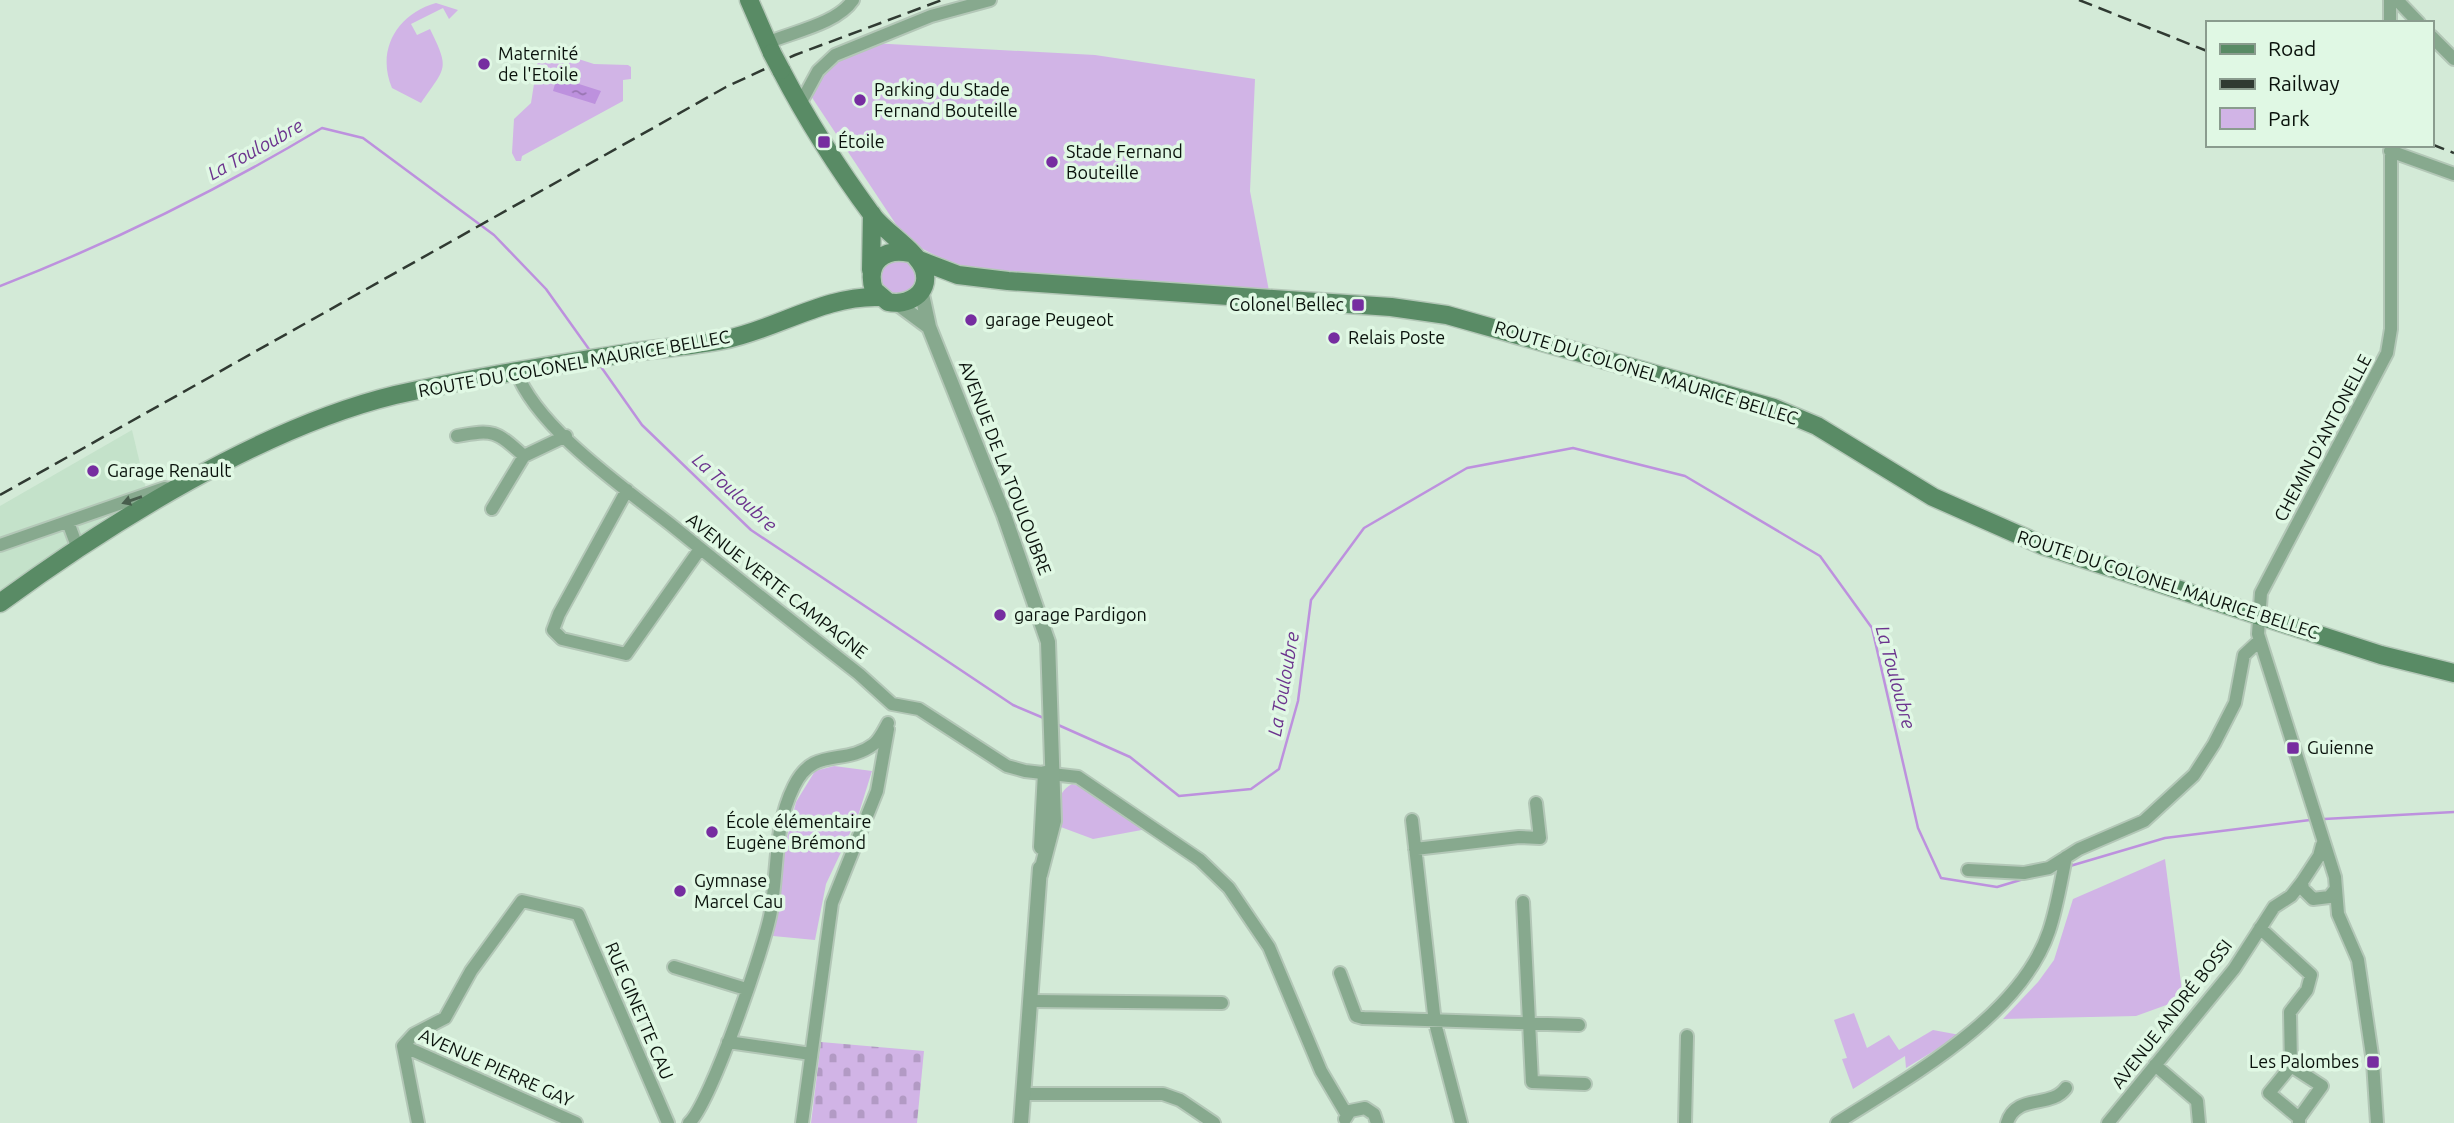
<svg xmlns="http://www.w3.org/2000/svg" width="2454" height="1123" font-family="Ubuntu,sans-serif">
<style>
.built{fill:#c4e2ca}
.green{fill:#d1b4e6}
.cemetery{fill:url(#cemetery-stones)}
.water{fill:url(#water-ripples)}
.lines{fill:none;stroke-linecap:round;stroke-linejoin:round}
.stream{stroke:#bd91de;stroke-width:2.5}
.minor-casing{stroke:#b3c7b7;stroke-width:16}
.tertiary-casing{stroke:#b3c7b7;stroke-width:18}
.secondary-casing{stroke:#b3c7b7;stroke-width:21}
.minor{stroke:#87a98e;stroke-width:12}
.tertiary{stroke:#87a98e;stroke-width:14}
.secondary{stroke:#598b65;stroke-width:18}
.rail{stroke:#303a32;stroke-width:2.5;stroke-dasharray:14 7;stroke-linecap:butt}
.secondary-bridge-casing{stroke:#b3c7b7;stroke-width:21;stroke-linecap:butt}
.secondary-bridge{stroke:#598b65;stroke-width:18}
.oneway{fill:#485e4d}
.poi-dot{fill:#762da0;stroke:#e0f8e4;stroke-width:2.5}
.labels{text-anchor:middle;stroke-width:7;stroke-linejoin:round;paint-order:stroke}
.poi-label{font-size:18px;fill:#0a120c;stroke:#e0f8e4;text-anchor:start}
.street-label{font-size:18px;fill:#0a120c;stroke:#e0f8e4}
.water-label{font-size:19px;font-style:italic;fill:#6c348e;stroke:#e0f8e4}
</style>
<defs>
<pattern id="cemetery-stones" width="16" height="16" patternUnits="userSpaceOnUse" patternTransform="scale(1.75)"><rect width="16" height="16" fill="#d1b4e6"/><path d="M2 7V4a2 2 0 0 1 4 0v3zM10 15v-3a2 2 0 0 1 4 0v3z" fill="#b29ac4"/></pattern>
<pattern id="water-ripples" width="26" height="14" patternUnits="userSpaceOnUse" patternTransform="scale(1.75)"><rect width="26" height="14" fill="#bd91de"/><path d="M2 4q2-2 4 0t4 0M15 11q2-2 4 0t4 0" fill="none" stroke="#9875b2"/></pattern>
</defs>
<rect width="100%" height="100%" fill="#d3ead7"/>
<!-- built -->
<path class="built" d="M132,430L146,489L0,592V506Z"/>
<!-- green -->
<path class="green" d="M436,3L458,10L449,19L443,8L411,24L417,35L430,29C450,70 446,66 421,103L392,88C376,50 397,14 436,3Z
M871,43L1095,55L1255,79L1250,191L1269,291L968,272L907,241L809,93L826,66Z
M547,49L594,64L628,65L631,67V79L623,80V101L522,156L521,161H516L512,153L514,119L531,103L539,52Z
M880 277a18 18 0 1 1 36 0a18 18 0 1 1-36 0Z
M834,766L872,771L858,816L826,884L815,940L773,936L785,846L796,802L815,771Z
M1072,784L1082,787L1147,829L1093,839L1058,826C1059,809 1055,793 1072,784Z
M2165,859L2183,999L2136,1016L2003,1019L2038,982L2054,960L2073,899Z
M1854,1013L1867,1048L1889,1035L1899,1050L1933,1030L1960,1035L1906,1068L1905,1056L1853,1089L1842,1059L1847,1058L1834,1020Z"/>
<!-- cemetery -->
<path class="cemetery" d="M821,1042L924,1051L917,1123H811Z"/>
<!-- water -->
<path class="water" d="M557,77L601,91L595,104L553,91Z"/>
<g class="lines">
<!-- stream -->
<path class="stream" d="M0,286C111,243 220,189 322,128L363,138L494,235L546,289L591,352
M599,364L642,425L751,530L1013,705L1046,719
M1056,724L1130,757L1179,796L1251,789L1279,769L1298,701L1311,600L1364,528L1467,468L1573,448L1685,476L1820,556L1872,628L1918,828L1941,878L1997,887L2027,878
M2324,819L2454,812
M2070,866L2165,838L2310,820"/>
<defs>
<path id="minor" d="M2390,0V23
M2397,0L2419,23
M2431,36L2454,59
M767,43C792,32 837,24 853,0
M800,104L818,71L835,55L931,16L990,0
M2390,151L2454,174
M516,371C537,428 623,487 670,524C733,575 796,625 859,674L892,704L919,709L1007,766L1025,771L1078,777L1200,860L1229,888L1269,947L1321,1071L1347,1115
M457,436C494,429 496,431 524,456
M627,490L559,614L553,630L562,639L626,654L700,549
M492,509L524,456L566,436
M68,522L78,549
M0,545L165,488
M1412,820L1435,1023L1461,1123
M1415,849L1519,837L1540,838L1536,803
M1968,870L2024,873L2049,868L2079,849L2144,821L2194,775L2214,744L2235,703L2244,655L2259,641
M2302,882L2303,889L2313,899L2329,897L2334,891
M1523,902L1532,1082L1585,1084
M2260,928L2311,975L2307,990L2290,1012L2291,1066L2269,1093L2299,1118
M674,967L746,989
M1340,973L1356,1016L1363,1018L1579,1025
M1032,1001L1222,1003
M728,1042L811,1054
M403,1046L414,1034L445,1018L471,971L522,901L578,914L668,1123
M403,1046L576,1123
M403,1046L418,1123
M2155,1065L2197,1101L2199,1123
M2291,1066L2322,1086L2299,1118V1123
M1024,1094H1163L1180,1100L1214,1123
M1345,1119L1350,1111L1365,1108L1374,1114L1377,1123
M689,1123C710,1105 766,943 771,911C778,868 774,826 794,786C814,745 844,767 874,744C880,739 884,730 888,723
M802,1123L832,903L877,791L888,729
M1685,1123L1687,1036
M1837,1123C1909,1077 2020,1017 2049,931C2057,907 2061,881 2066,857
M2007,1123C2016,1093 2051,1109 2066,1088
M2108,1123L2234,969L2274,907L2291,896L2302,882L2319,856L2322,845
M2377,1123L2373,1062L2358,960L2338,914L2335,877L2258,634L2261,593L2387,353L2391,329V145"/>
<path id="tertiary" d="M921,290L929,327L1004,515L1048,642L1054,821L1040,875
M898,304L929,327
M1041,847L1045,773
M1021,1123L1040,868"/>
<path id="secondary" d="M749,0L772,53
M781,70C807,120 839,170 873,216C885,232 918,252 924,270C931,294 907,306 888,302L874,290C865,263 884,247 910,253
M919,260L958,275L1008,281L1391,307L1447,315L1774,408L1817,426L1933,497L2044,546L2381,655L2454,673
M871,270L872,214
M0,603C109,523 263,427 395,395C474,377 554,365 634,352C663,348 693,346 723,340C775,330 825,295 879,297"/>
</defs>
<!-- minor casing -->
<use href="#minor" class="minor-casing"/>
<!-- tertiary casing -->
<use href="#tertiary" class="tertiary-casing"/>
<!-- secondary casing -->
<use href="#secondary" class="secondary-casing"/>
<!-- minor -->
<use href="#minor" class="minor"/>
<!-- tertiary -->
<use href="#tertiary" class="tertiary"/>
<!-- secondary -->
<use href="#secondary" class="secondary"/>
<!-- rail -->
<path class="rail" d="M2079,0L2207,51
M2431,144L2454,153
M0,495L726,87L795,55L942,0"/>
<defs>
<path id="secondary-bridge" d="M772,53L781,70"/>
</defs>
<!-- secondary-bridge casing -->
<use href="#secondary-bridge" class="secondary-bridge-casing"/>
<!-- secondary-bridge -->
<use href="#secondary-bridge" class="secondary-bridge"/>
</g>
<!-- one-way arrows -->
<defs><path id="oneway-solid" d="M-6-.8H1V-3.2L6.5 0L1 3.2V.8H-6Z" transform="scale(1.75)"/></defs>
<use class="oneway" href="#oneway-solid" transform="translate(132 500) rotate(161)"/>
<!-- markers -->
<g class="poi-dot">
<circle cx="484" cy="64" r="7"/>
<circle cx="860" cy="100" r="7"/>
<rect x="817" y="135" width="14" height="14" rx="3.5"/>
<circle cx="1052" cy="162" r="7"/>
<rect x="1351" y="298" width="14" height="14" rx="3.5"/>
<circle cx="971" cy="320" r="7"/>
<circle cx="1334" cy="338" r="7"/>
<circle cx="93" cy="471" r="7"/>
<circle cx="1000" cy="615" r="7"/>
<rect x="2286" y="741" width="14" height="14" rx="3.5"/>
<circle cx="712" cy="832" r="7"/>
<circle cx="680" cy="891" r="7"/>
<rect x="2366" y="1055" width="14" height="14" rx="3.5"/>
</g>
<g class="labels">
<!-- poi labels -->
<g class="poi-label">
<text x="498" y="60">Maternité<tspan x="498" dy="21">de l'Etoile</tspan></text>
<text x="874" y="96">Parking du Stade<tspan x="874" dy="21">Fernand Bouteille</tspan></text>
<text x="838" y="148">Étoile</text>
<text x="1066" y="158">Stade Fernand<tspan x="1066" dy="21">Bouteille</tspan></text>
<text x="1344" y="311" text-anchor="end">Colonel Bellec</text>
<text x="985" y="326">garage Peugeot</text>
<text x="1348" y="344">Relais Poste</text>
<text x="107" y="477">Garage Renault</text>
<text x="1014" y="621">garage Pardigon</text>
<text x="2307" y="754">Guienne</text>
<text x="726" y="828">École élémentaire<tspan x="726" dy="21">Eugène Brémond</tspan></text>
<text x="694" y="887">Gymnase<tspan x="694" dy="21">Marcel Cau</tspan></text>
<text x="2359" y="1068" text-anchor="end">Les Palombes</text>
</g>
<!-- street labels -->
<g class="street-label">
<text transform="translate(574 364) rotate(-10)" y="6">ROUTE DU COLONEL MAURICE BELLEC</text>
<text transform="translate(1646 373) rotate(17)" y="6">ROUTE DU COLONEL MAURICE BELLEC</text>
<text transform="translate(2323 438) rotate(-62)" y="6">CHEMIN D'ANTONELLE</text>
<text transform="translate(1005 468) rotate(69)" y="6">AVENUE DE LA TOULOUBRE</text>
<text transform="translate(2168 585) rotate(18)" y="6">ROUTE DU COLONEL MAURICE BELLEC</text>
<text transform="translate(777 586) rotate(38)" y="6">AVENUE VERTE CAMPAGNE</text>
<text transform="translate(639 1011) rotate(67)" y="6">RUE GINETTE CAU</text>
<text transform="translate(2172 1014) rotate(-52)" y="6">AVENUE ANDRÉ BOSSI</text>
<text transform="translate(496 1068) rotate(24)" y="6">AVENUE PIERRE GAY</text>
</g>
<!-- water labels -->
<g class="water-label">
<text transform="translate(255 149) rotate(-29)" y="7">La Touloubre</text>
<text transform="translate(735 492) rotate(42)" y="7">La Touloubre</text>
<text transform="translate(1896 677) rotate(75)" y="7">La Touloubre</text>
<text transform="translate(1283 684) rotate(-80)" y="7">La Touloubre</text>
</g>
</g>
<!-- legend -->
<rect x="2206" y="21" width="228" height="126" fill="#e0f8e4" stroke="#8a9c8e" stroke-width="2"/>
<rect x="2220" y="44" width="35" height="10" fill="#598b65" stroke="#8a9c8e" stroke-width="2"/>
<text x="2268" y="56" font-size="21" fill="#0a120c">Road</text>
<rect x="2220" y="79" width="35" height="10" fill="#303a32" stroke="#8a9c8e" stroke-width="2"/>
<text x="2268" y="91" font-size="21" fill="#0a120c">Railway</text>
<rect x="2220" y="108" width="35" height="21" fill="#d1b4e6" stroke="#8a9c8e" stroke-width="2"/>
<text x="2268" y="126" font-size="21" fill="#0a120c">Park</text>
</svg>
